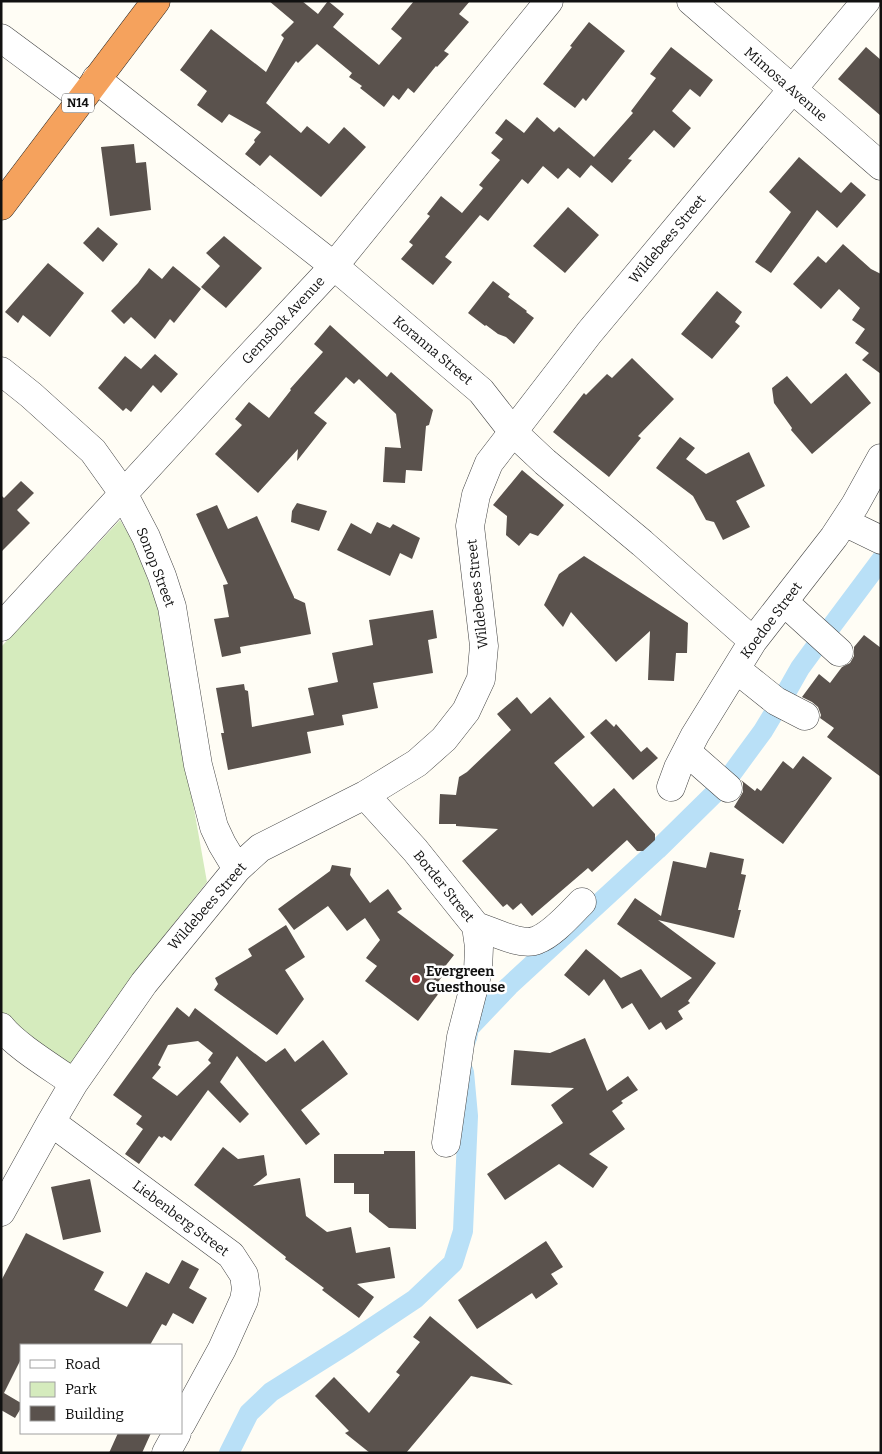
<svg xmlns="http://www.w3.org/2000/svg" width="882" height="1454" font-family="Bitter,serif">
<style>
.green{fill:#d5ebbd}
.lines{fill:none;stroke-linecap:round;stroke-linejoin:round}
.canal{stroke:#b9e0f7;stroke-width:20}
.building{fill:#5a524d;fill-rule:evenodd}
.minor-casing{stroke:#444;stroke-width:29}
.highway-casing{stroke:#222;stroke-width:29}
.minor{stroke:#fff;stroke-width:28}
.highway{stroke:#f5a25d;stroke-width:28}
.poi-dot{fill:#c4262e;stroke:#fff;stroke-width:2}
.labels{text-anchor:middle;stroke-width:5;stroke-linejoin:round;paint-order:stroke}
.shield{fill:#fff;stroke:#585858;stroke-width:1}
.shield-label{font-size:12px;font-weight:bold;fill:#111}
.street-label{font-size:14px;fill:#111;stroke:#fff}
.poi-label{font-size:14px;font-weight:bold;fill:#111;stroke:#fff;text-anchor:start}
</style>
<rect width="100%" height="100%" fill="#fffdf5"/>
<!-- green -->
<path class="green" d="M120,520L134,543L158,607L207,882L132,976L72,1066L1,1022V647Z"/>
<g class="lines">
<!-- canal -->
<path class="canal" d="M825,635L881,560
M783,698L800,668L819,642
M727,780L763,731L778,706
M467,1038L469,1028L509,986L657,850L720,788
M229,1453L249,1413L271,1392L349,1343L415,1299L453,1263L463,1231L468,1116L464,1072"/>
</g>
<!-- building -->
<path class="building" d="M269,1H302L318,14L328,1L344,14L333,27L379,65L402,38L391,29L414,1H470L459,14L469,22L444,51L449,54L437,67L436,66L414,93L408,88L399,100L393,95L384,107L360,88L362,86L349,77L352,73L317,44L298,63L296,61L266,103L301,133L307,126L329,144L344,127L366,147L321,197L270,155L260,166L245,154L255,142L254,140L261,132L229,114L222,123L197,105L207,91L180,70L211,29L266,72L284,38L281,35L294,22Z
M589,22L625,51L586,101L583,98L575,108L543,84L572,47L570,46Z
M671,47L713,80L700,97L690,89L672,111L691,128L674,148L654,130L628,159L632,160L612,183L591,165L580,178L568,168L558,179L543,166L528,184L522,179L488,221L480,215L445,257L452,262L433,285L401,259L413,245L409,242L430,216L427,214L441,196L462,213L483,188L479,185L500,160L491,153L503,139L495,133L506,119L524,133L537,117L554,132L559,127L594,157L633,113L631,111L656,78L650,74Z
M866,47L881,60V116L838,79Z
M134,144L136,163L146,162L151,210L110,216L101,147Z
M799,157L841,193L851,182L866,195L837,228L817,210L771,273L755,262L791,212L769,192Z
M568,207L599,235L565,273L533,246Z
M98,227L118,244L103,262L83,243Z
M224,236L262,268L226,308L201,287L220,266L206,253Z
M843,244L871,269L881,274V374L862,360L869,353L855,343L865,329L852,320L860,308L839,289L821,309L793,284L818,256L826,263Z
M48,263L84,293L50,337L23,315L18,323L5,312Z
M173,266L201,289L174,323L170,319L155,339L131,317L124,324L111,311L138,283L149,268L162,279Z
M493,281L510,294L508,297L527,311L526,312L534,318L514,344L506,337L498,334L486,325L485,326L468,313Z
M717,291L742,312L735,322L740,326L712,359L681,334Z
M330,325L387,377L391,372L433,410L429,425L426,426L422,471L406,470L405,483L383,482L385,447L401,448L396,414L359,379L354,384L346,377L314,413L327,423L297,461L298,449L258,493L215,454L242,425L235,419L249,402L269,418L291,390L290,389L323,352L314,344Z
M155,354L178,374L161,393L153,385L131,412L126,408L123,411L98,388L125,356L141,369Z
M632,358L674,399L638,436L641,438L609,477L553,432L584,393L586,395L607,374L612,378Z
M846,373L871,403L812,454L791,430L792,428L774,403L772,388L787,376L811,404Z
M680,437L695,448L686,459L706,474L749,452L765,486L736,501L750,527L723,540L714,522L706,520L693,496L656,468Z
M522,470L564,505L538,536L530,533L519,546L506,535L507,516L493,505Z
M21,481L34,493L17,510L30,523L1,552V495L4,498Z
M297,503L327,511L319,531L291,522L292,511Z
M217,505L228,529L257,516L294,597V598L305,603L311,634L240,647L241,653L222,657L214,619L229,617L223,585L228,584L196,514Z
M377,522L390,528L393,524L420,538L412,559L400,553L390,576L337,550L351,523L371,534Z
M584,556L688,623L687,653H676L674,681L648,680L650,631L616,662L571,612L563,627L544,605L559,574Z
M433,610L437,638L428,640L433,673L373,683L378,708L342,715L344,725L307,732L311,753L228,770L221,733H224L216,688L244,684L245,690L248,691L252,727L314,715L308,688L338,682L332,653L373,645L369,620Z
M864,635L881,648V777L827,737L834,728L820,718L821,715L818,707L812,702L802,697L819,674L830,683L842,667L850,663L854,656V647Z
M517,697L531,714L550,697L585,737L554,763L593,807L614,788L655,834V840L643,851H637L627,840L592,872L588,868L532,916L521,903L513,910L507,904L503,907L462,861L498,829L456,826V824H439L440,794L456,795L459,777L467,772L511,730L497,714Z
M606,719L614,727L616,724L641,752L647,747L658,758L633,780L590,733Z
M803,756L832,778L783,844L734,807L743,792V783L741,780L755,791L757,788L761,791L783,761L793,769Z
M710,852L744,859L741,874L746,875L738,910H741L734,938L658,920L716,963L688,1001L690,1003L678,1011L683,1019L666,1030L661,1022L649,1030L632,1003L622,1009L604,979L589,996L564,975L586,949L621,978L641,969L661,998L692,978L617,924L635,898L661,916L673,861L706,868Z
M332,865L351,868L350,875L370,903L388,889L402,909L397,912L454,955L443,969L446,971L433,989L439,993L418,1021L365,981L377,966L366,958L380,940L365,918L347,931L328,906L294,930L278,909L330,871Z
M286,925L305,957L285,970L304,999L277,1035L214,990L218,984L215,978L252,956L248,949Z
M177,1007L189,1017L195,1008L266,1062L285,1048L295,1062L323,1040L348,1074L301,1110L320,1134L306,1145L237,1056L220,1082L249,1114L240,1123L208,1090L171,1141L164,1136L162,1138L159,1136L139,1164L125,1154L143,1129L136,1124L142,1116L113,1095ZM198,1041L213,1053L208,1060L211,1063L177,1096L152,1078L161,1067L158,1065L168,1045Z
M585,1038L607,1091L628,1076L638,1090L621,1101L623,1103L612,1111L625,1129L589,1154L608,1167L593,1188L559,1164L505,1200L487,1174L563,1123L551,1105L574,1088L511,1085L514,1050L550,1053Z
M223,1147L238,1159L264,1155L267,1175L253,1186L300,1178L306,1216L327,1232L351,1227L356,1253L390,1247L395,1278L357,1284L374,1297L359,1318L322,1290L324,1288L285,1259L286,1257L194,1185Z
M384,1151H415L416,1229L389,1228L369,1212V1194H354V1183H334V1154H384Z
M90,1179L101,1232L63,1240L51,1187Z
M26,1233L104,1272L94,1290L127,1307L146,1272L169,1284L182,1260L199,1269L189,1288L207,1298L193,1324L173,1313L166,1326L162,1324L150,1345H21V1359L4,1393L21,1403V1408L15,1418L1,1410V1281Z
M546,1241L563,1267L551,1274L558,1284L536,1299L532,1293L477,1329L458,1300Z
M430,1316L513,1385L471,1376L406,1453H370L345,1433L349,1431L315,1396L334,1377L369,1413L400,1375L396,1372L420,1342L413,1337Z
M118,1433H151L142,1453H109Z"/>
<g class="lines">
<defs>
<path id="minor" d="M691,1L881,166
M1,38L82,98
M96,79L334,266L481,391L513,432L545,462L642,543L753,641
M1,371L31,395L93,451L123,493L146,537L162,576L172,607L198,765L214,827L222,844L237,869
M844,522L881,540
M784,602L839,652
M1,627L235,372L334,266L549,1
M736,669L776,701L805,716
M687,752L728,788
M671,787L678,768L695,735L753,641L834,537L855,505L881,458
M365,795L415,850L476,926L479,947L478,971L461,1037L446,1143
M476,926C492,931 522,947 537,940C553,934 570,914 582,902
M1,1027C16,1046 53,1068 74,1083
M51,1122L231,1255L244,1275L246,1289L244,1300L222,1349L181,1424
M1,1212L51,1122L74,1083L144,983L237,869L260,848L365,795L417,763L444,739L466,711L481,679L484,646L470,526L476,495L489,463L589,333L866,1
M166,1453L177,1433"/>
<path id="highway" d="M1,206L156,1"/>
</defs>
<!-- minor casing -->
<use href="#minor" class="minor-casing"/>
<!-- highway casing -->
<use href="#highway" class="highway-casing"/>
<!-- minor -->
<use href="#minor" class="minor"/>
<!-- highway -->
<use href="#highway" class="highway"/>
</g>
<!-- markers -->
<circle class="poi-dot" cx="416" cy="979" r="5"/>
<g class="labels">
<!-- shield labels -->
<rect class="shield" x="62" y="93.5" width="32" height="19" rx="4"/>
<g class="shield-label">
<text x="78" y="107">N14</text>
</g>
<!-- street labels -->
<g class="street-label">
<text transform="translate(786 84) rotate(41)" y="5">Mimosa Avenue</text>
<text transform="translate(667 239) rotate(-50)" y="5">Wildebees Street</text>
<text transform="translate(283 320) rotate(-47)" y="5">Gemsbok Avenue</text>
<text transform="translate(433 350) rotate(40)" y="5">Koranna Street</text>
<text transform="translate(156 567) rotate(69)" y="5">Sonop Street</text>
<text transform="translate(477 594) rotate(-96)" y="5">Wildebees Street</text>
<text transform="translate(771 620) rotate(-53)" y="5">Koedoe Street</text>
<text transform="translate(444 886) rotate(51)" y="5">Border Street</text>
<text transform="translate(207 906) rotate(-49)" y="5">Wildebees Street</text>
<text transform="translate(181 1218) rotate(37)" y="5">Liebenberg Street</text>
</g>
<!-- poi labels -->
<g class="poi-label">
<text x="426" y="976">Evergreen<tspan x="426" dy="16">Guesthouse</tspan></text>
</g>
</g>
<!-- border -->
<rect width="882" height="1454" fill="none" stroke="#111111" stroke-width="5"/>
<!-- legend -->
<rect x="20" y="1344" width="162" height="90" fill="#ffffff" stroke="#a0a0a0"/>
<rect x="30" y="1360" width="25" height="8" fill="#ffffff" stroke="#a0a0a0"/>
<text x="65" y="1369" font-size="15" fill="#111111">Road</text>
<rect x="30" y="1382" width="25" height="15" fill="#d5ebbd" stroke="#a0a0a0"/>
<text x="65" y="1394" font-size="15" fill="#111111">Park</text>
<rect x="30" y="1406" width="25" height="15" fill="#5a524d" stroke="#a0a0a0"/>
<text x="65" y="1419" font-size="15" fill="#111111">Building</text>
</svg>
